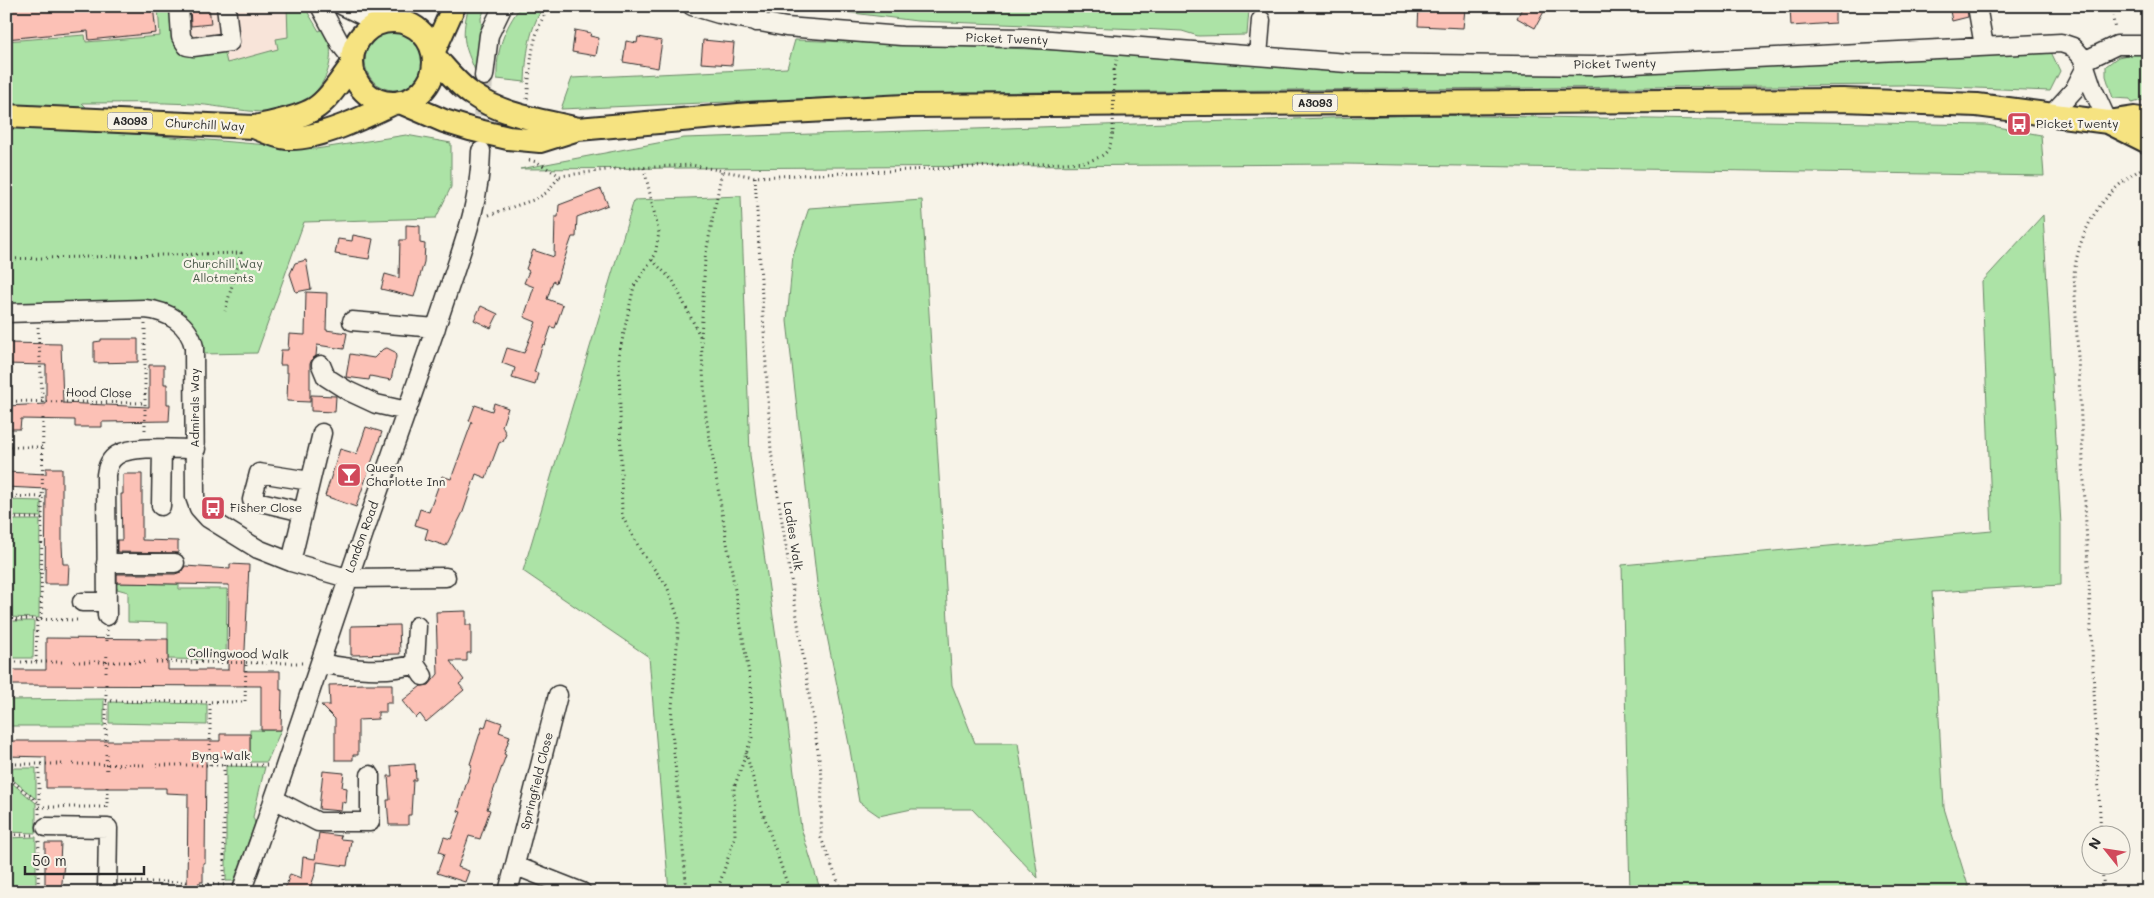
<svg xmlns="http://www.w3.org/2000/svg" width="2154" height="898" font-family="Mali,sans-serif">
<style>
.built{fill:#f8e4d9}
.green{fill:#ace3a6;stroke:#6c8768}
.building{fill:#fcc1b6;stroke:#2b2b2b}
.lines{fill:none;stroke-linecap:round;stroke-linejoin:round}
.minor-tunnel{stroke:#cecbc2;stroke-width:18;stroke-dasharray:18 9;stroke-linecap:butt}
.minor-casing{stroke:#2b2b2b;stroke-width:21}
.major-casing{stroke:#2b2b2b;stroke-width:26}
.path{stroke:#2b2b2b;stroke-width:3;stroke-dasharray:1 4;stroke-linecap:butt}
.minor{stroke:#f7f3e8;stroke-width:18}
.major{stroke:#f6e381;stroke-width:22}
.path-bridge{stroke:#2b2b2b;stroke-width:3;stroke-dasharray:1 4;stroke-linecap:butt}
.labels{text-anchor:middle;stroke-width:4.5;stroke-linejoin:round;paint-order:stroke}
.shield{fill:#f7f3e8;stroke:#686764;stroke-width:1}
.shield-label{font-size:11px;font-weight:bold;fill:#2b2b2b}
.street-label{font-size:12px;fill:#2b2b2b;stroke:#f7f3e8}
.poi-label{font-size:12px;fill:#2b2b2b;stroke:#f7f3e8;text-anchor:start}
.park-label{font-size:12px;fill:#4b594a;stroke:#f7f3e8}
</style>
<rect width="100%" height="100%" fill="#f7f3e8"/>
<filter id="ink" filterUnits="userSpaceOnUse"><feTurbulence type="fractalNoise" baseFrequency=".02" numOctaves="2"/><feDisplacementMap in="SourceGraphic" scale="10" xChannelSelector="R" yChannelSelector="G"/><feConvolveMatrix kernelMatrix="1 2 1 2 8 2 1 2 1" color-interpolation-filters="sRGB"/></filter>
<g filter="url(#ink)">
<!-- built -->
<path class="built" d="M6,6H295L287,71L6,67Z"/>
<!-- green -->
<path class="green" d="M158,6H174L176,38L224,50L227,63L278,49L276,39L288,37L287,6H304L319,31L326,28C332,47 333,65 322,83C293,130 237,106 193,104C156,102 119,103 82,103L111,132L316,149L406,135L451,143V187L436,218L304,222L257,353L202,354C198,325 188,314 161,304L6,307V41L85,35L86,42L160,36Z
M469,6H486L481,18L482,34L478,78C466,47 459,41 469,6Z
M521,6H544C529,28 526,56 525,82L497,79C496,50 504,29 521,6Z
M796,6H1284L1265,10H1249L1247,35L1198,36L1182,31L1140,29L917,21Z
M365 61a29 29 0 1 1 58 0a29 29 0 1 1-58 0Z
M795,40L1185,55L1350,68L1989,52H2051L2060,71L2050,91L1902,85L1039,92L918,94L561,109L572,78L787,68Z
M2136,53H2148V99L2132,103L2130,99L2113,98L2106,76V66L2118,57Z
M1425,115L1987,125L2041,135L2044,176L1345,164L520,169L684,138Z
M741,196L750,455L784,694L801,828L821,892H669L649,657L523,571L634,200Z
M922,200L952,685L975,743H1018L1038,878L972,809H912L879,816L859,802L849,744L818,592L787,321L793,255L809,208Z
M2043,215L2061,525V585L1932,592L1944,808L1970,892H1630L1622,565L1992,531L1982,282Z
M6,500L41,501V517L6,516Z
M6,520H40L39,618L6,617Z
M115,583L179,584V589H227L226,660L168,659V623L128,622V592L117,589Z
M6,621H34L33,658H6Z
M104,699V726H6V700Z
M109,702L207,704V725L109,723Z
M250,730H281L267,762H250Z
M226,766L265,767L253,817L255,823L234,881H226Z
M6,768H36V799L6,774Z
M6,778L36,803V833L6,832Z
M36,837V892H6V838Z"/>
<!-- building -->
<path class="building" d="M6,6H153L156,33L89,40L88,31L6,39Z
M190,6H209L211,24L191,26Z
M1419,6H1461V9H1465L1463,28L1418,26Z
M1523,6H1547L1535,28L1517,18Z
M1835,6V23L1791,26L1790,7Z
M1949,6H1967L1968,17L1952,21Z
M575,30L591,33L590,36L599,38L596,56L572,52Z
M638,37L662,41L658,68L623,62L626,41L637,43Z
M703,40L734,43L732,65L701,63Z
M601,189L608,205L577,217L576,237H572L556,283L553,281L547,299L563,305L555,328L551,327L545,345L543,344L534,372L538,373L535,385L512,378L515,368L502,363L507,348L524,353L536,322L524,317L534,287L524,283L529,271L526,269L533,250L554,257L555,217H558L559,205Z
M406,225L420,226V243L425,244L424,262L414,297L381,289L385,274L399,278L400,240H406Z
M353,235L373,239L369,259L335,254L338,239L352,241Z
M306,260L311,289L296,292L290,274L295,263Z
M306,292L327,293L326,330L347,333L344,349L317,345L316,356L312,359L310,364V402L287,401L288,372H286V365H280L281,350H288L289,334L305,335Z
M481,306L498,314L491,328L474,320Z
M101,339H138V362L94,363V342L101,341Z
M6,343L61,344L63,403L149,407V365H164V384H167V404H170L169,421L102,422V427H75V420L21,419L20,429H8L6,406L46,404V365L6,364Z
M387,348L395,352L396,357L391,380L370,376L369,380L346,377L350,354L374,358L383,349Z
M311,395L336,396L335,412L311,411Z
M494,403L508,408L502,426L506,434L503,441L499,443L486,478L476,474L463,512L446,546L425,539L428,529L415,525L420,509L429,512L442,476L451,479L472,422L469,421L475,405L492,411Z
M366,427L382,432L356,507L325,496L340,449L357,454Z
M46,468H62V545L63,564H69L68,584H45L46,489L6,487V472L46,474Z
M123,474H142V540L178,541V553L117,552V540H122L121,494H123Z
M230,564L249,565L244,671H280V690H282L281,730H261V686L6,685V670H46V638L168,639V670H228L229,585L117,583V574H175L181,572L185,566L230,569Z
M466,611V625H471V653H467V661H450L464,680L459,684L464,690L426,722L420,714L416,718L402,701L421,686L429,685L438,674L436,612Z
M399,625L400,654L351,655V626Z
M366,684H392V703H386V712H378V719L358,720V755H353V760H335V719L321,705H330L329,685Z
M488,718L502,723L499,732L510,736L504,754L506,755L487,809L490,810L480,839L469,836L458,867L469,871L465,882L437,873L444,854L439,852L444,837L451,839L461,812L458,811L472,765L470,764L482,727L485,728Z
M220,734H250V756L206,757L205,863H203V882H200V892H187L188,794L166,793V788H46V757L6,756V741H220Z
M415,764L416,780H413L411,815H408V825H389L387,800H390L388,776H392L391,766Z
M323,771L344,773L342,787L347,788L346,803L342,802L341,811L319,809Z
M319,833L341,836L340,839L351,840L347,866L317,862L316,871L309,892H284L290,874L301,878L303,857L315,859Z
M45,843H61L60,862L64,863L61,892H45Z"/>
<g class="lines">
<!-- minor-tunnel -->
<path class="minor-tunnel" d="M481,143L484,76"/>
<defs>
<path id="minor" d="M179,6L181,37L187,46L193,47L230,42L226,6
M320,6L341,45L352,59
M343,6L378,23
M692,6L719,14L786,27L902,36L1025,38L1347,63L1593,66L2061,43L2073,47L2082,57L2092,87L2108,122
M1977,6L1984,46
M756,22L759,6
M1258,56L1261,20
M2084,61L2117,45H2148
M484,76L489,35L503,6
M2052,114L2074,90L2085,69
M6,313L145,309C168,311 189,324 194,347L195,497L199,508L208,518L258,549L291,562L347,578L446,577
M352,321L436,328
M321,365L326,377L348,391L376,404L407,411
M161,506L162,449
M303,512L252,500L259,473L310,481
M291,562L322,433
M106,563H175
M82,602H106
M107,616L106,475C107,467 109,460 117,455C133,445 176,449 196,449
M417,626L415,664L423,676
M321,663C349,669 388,673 415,664
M274,799L318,822H370V775
M46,827L108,828L107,892
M516,866L582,892
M241,892C292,753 335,612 385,473C406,412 428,352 448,291C464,243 480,202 481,151
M508,892L558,695"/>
<path id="major" d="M352 62a41 41 0 1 1 82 0a41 41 0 1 1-82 0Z
M433,53L454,6
M434,56C446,69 457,84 472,94C503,116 542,120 578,129
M400,102L444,121L470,129L508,138L540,141L578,129L750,114L905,106L1843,100L1977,105L2108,122L2134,118L2148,120
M6,116L254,127C264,131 276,137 287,138C318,140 367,116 394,103
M2108,122L2148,142
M255,127C274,122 297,119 314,109C330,99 341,79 352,65"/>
</defs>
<!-- minor casing -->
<use href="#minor" class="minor-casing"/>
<!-- major casing -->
<use href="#major" class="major-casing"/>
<!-- path -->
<path class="path" d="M2111,6L2115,30
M1114,70L1117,60
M527,99C531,67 530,34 550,6
M529,160L537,162L560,176L614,169L692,165L755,177L1085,162C1106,156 1110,153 1113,131
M644,168L659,233L655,255L634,286L619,355L622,516L642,553L667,586L679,620L671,720L687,892
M755,177L771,451L822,777L821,838L842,892
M489,215L536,199L546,193L560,176
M6,259L241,253L225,311
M652,260L673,281L700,336
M145,324V403
M38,327L43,407
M6,401L145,403V434
M6,447H43
M6,496L42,497
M6,518H42
M6,619L81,620
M41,619L43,415
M107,630V643
M6,662H65
M36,662L37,619
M74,662H148
M156,662L303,663
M106,672L107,652
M106,701L245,702L246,663
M106,745V682
M746,753L761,807L790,892
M106,754L107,774
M6,764H65
M73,764L146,765
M156,765H269
M210,765V702
M224,765V885
M6,776L39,803
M39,807H107
M107,808V785
M39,814V764
M6,835H33
M2101,836L2074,274C2080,226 2104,189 2148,165
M2102,866L2104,892
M121,882H185L190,884
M198,884L226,885
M38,892L39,840
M203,892V884
M717,892L735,836L734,788L752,737L751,686L706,417L701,339L705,258L722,171"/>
<!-- minor -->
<use href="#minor" class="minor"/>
<!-- major -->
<use href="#major" class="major"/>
<!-- path-bridge -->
<path class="path-bridge" d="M1113,131L1114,70"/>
</g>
</g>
<!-- icons -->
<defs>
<symbol id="bus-square" viewBox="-11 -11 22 22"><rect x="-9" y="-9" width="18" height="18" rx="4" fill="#d1495b" stroke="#f7f3e8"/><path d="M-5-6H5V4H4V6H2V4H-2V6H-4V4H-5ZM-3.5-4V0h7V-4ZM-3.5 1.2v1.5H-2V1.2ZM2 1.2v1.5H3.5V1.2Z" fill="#fff"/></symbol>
<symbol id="bar-square" viewBox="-11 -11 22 22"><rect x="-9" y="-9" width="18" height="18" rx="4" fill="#d1495b" stroke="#f7f3e8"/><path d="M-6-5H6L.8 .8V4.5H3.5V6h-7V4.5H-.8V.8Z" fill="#fff"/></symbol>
</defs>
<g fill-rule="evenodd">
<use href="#bus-square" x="2005" y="110" width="28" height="28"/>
<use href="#bar-square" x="335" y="461" width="28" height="28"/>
<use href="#bus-square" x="199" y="494" width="28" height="28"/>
</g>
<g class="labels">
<!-- shield labels -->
<g class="shield">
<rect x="1292.5" y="94.5" width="45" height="17" rx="4"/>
<rect x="107.5" y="112.5" width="45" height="17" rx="4"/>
</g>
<g class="shield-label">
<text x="1315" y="107">A3093</text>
<text x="130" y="125">A3093</text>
</g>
<!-- street labels -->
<g class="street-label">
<text transform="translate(1007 39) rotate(2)" y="4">Picket Twenty</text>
<text transform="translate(1615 64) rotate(-1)" y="4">Picket Twenty</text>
<text transform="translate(205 125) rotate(3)" y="4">Churchill Way</text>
<text transform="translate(99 393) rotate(1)" y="4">Hood Close</text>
<text transform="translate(195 408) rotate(-90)" y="4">Admirals Way</text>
<text transform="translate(793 536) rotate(81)" y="4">Ladies Walk</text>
<text transform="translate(362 537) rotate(-70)" y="4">London Road</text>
<text transform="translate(238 654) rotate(1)" y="4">Collingwood Walk</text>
<text x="221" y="760">Byng Walk</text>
<text transform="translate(537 781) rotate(-76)" y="4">Springfield Close</text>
</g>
<!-- poi labels -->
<g class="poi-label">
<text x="2036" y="128">Picket Twenty</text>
<text x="366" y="472">Queen<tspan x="366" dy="14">Charlotte Inn</tspan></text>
<text x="230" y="512">Fisher Close</text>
</g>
<!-- park labels -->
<g class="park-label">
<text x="223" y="268">Churchill Way<tspan x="223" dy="14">Allotments</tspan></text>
</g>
</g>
<!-- margin -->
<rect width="2154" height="898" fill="none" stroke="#f7f3e8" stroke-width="25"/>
<rect x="12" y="12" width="2129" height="873" fill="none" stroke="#2b2b2b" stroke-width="2" filter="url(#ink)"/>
<!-- north arrow -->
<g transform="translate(2106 850) rotate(300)"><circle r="24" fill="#f7f3e8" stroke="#a5a39c"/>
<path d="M0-4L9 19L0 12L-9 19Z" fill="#d1495b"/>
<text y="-8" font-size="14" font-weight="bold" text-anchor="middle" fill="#2b2b2b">N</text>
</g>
<!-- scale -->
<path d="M25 866v8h119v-8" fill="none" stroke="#2b2b2b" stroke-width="2.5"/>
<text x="32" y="866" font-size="15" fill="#2b2b2b" stroke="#f7f3e8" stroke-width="4" paint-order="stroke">50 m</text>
</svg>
